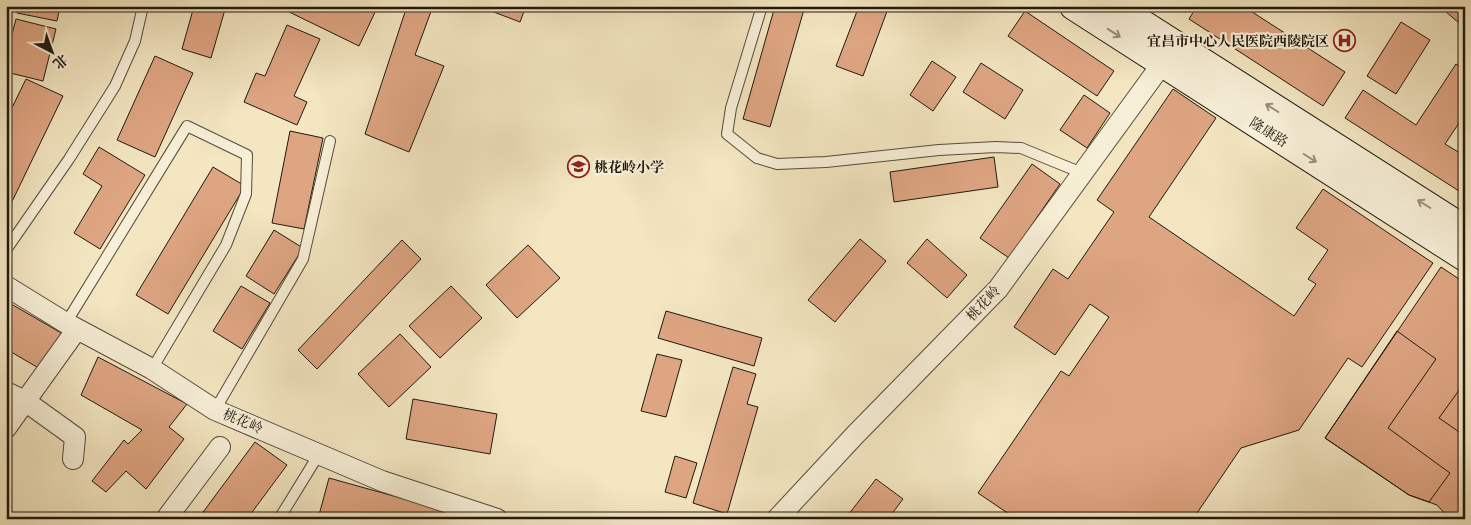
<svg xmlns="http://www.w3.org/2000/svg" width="1471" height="525" font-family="'Old Standard TT','Noto Serif SC',serif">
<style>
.building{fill:#dea582;stroke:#20190f}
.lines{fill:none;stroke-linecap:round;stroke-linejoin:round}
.service-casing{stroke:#554c3c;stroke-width:12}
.minor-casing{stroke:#554c3c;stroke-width:22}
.secondary-casing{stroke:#20190f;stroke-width:30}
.service{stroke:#f7efd7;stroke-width:10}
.minor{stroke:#f7efd7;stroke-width:20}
.secondary{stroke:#f7efd7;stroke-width:28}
.oneway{stroke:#968f7d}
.labels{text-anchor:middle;stroke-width:4.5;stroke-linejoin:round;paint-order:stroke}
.poi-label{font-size:14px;font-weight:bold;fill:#20190f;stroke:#f7efd7;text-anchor:end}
.street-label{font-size:14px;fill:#20190f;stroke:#f7efd7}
</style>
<rect width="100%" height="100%" fill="#f3e6c1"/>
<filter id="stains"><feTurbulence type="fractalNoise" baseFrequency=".004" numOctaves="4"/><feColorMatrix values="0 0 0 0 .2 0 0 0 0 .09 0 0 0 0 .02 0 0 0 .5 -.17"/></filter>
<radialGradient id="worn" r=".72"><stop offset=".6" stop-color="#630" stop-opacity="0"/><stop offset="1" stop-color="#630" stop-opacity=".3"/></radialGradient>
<!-- building -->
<path class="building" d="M18,6H60L57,21L17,13Z
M194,6H226L211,58L182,49Z
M282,6H378L359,46L281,8Z
M407,6H433L415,55L444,66L409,152L365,134Z
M478,6H526L520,22Z
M775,6H805L770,127L743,119Z
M859,6H889L863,76L836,66Z
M1197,6H1243L1345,72L1323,106L1189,19Z
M1439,6H1465V28Z
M1025,11L1114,71L1097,96L1008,36Z
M16,19L56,29L43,81L6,72V57Z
M1401,22L1430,40L1396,94L1367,76Z
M287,25L320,39L294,96L307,102L297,125L244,102L256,73L265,76Z
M155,56L193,73L155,157L117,140Z
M932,61L956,77L933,111L910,95Z
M981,63L1023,90L1005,119L963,92Z
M1456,64L1465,70V114L1445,144L1465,156V183L1459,191L1345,118L1363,90L1416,125Z
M26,79L63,96L6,214V120Z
M1173,89L1216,118L1149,217L1294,316L1316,284L1308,279L1328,250L1296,228L1323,189L1433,263L1362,367L1348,358L1299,430L1241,448L1193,519H1005L1009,514L978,493L1061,371L1069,376L1109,317L1090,304L1055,355L1014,327L1053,269L1068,279L1114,212L1097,200Z
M1084,95L1110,113L1087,148L1060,130Z
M290,131L323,138L304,229L272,223Z
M99,147L145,175L100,249L74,233L102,186L83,174Z
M994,157L998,187L894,202L890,172Z
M1032,164L1060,184L1009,258L980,238Z
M213,167L245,186L168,314L136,295Z
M274,230L303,248L274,294L246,276Z
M860,239L886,261L835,322L808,300Z
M927,239L967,275L947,298L907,263Z
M402,240L421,259L317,369L298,350Z
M528,245L560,278L517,318L486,285Z
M1441,267L1465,283V519H1450L1437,505L1409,495L1325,438Z
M241,286L270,303L242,349L213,331Z
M451,286L482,318L440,358L409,326Z
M6,301L63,334L42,370L6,349Z
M666,311L762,338L754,366L658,338Z
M1397,331L1436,359L1388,428L1450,473L1429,502L1409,495L1325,438Z
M400,334L431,367L389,407L358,374Z
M657,354L682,360L666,417L641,411Z
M98,357L187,404L169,427L184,439L146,489L126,471L106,492L92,481L124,440L128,444L142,430L81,395Z
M733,367L756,374L747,404L758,407L727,514L693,503Z
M1465,382V436L1439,418Z
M413,399L497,414L490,454L406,439Z
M255,442L287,465L247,519H198Z
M675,456L697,463L686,498L665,492Z
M329,478L451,512L449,519H318Z
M876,479L903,499L888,519H845Z"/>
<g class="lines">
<defs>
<path id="service" d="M762,6L731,108L727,134L757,158L777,164L826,162L939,150L996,147L1021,148L1082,173
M6,250L69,159L115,86L135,41L143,6
M66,323L187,126L247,155L246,194L226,245L152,369
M215,410L303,259L330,141
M279,519L319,454"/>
<path id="minor" d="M6,286L66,323L152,369L215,410L382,481L497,519
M6,392L25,401L75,437L73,459
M6,428L77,329
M166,519L220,447
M777,519L855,435L998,289L1162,64"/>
<path id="secondary" d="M1074,6L1465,257
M1114,6L1465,230"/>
</defs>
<!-- service casing -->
<use href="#service" class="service-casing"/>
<!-- minor casing -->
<use href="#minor" class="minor-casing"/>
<!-- secondary casing -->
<use href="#secondary" class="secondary-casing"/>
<!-- service -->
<use href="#service" class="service"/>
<!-- minor -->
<use href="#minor" class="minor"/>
<!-- secondary -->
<use href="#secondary" class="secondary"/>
</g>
<!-- one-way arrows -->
<defs><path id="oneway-shaft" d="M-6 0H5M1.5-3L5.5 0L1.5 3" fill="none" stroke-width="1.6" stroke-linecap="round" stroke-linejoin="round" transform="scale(1.25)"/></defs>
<g class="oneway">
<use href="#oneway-shaft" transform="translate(1114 33) rotate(33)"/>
<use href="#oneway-shaft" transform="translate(1272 108) rotate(-148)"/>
<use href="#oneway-shaft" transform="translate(1310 158) rotate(32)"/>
<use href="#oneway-shaft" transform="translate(1424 204) rotate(-148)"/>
</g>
<!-- icons -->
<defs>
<symbol id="hospital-ring" viewBox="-11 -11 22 22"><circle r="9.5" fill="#f7efd7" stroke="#8f2418" stroke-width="1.5"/><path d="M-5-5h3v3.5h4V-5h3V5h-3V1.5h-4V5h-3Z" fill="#8f2418"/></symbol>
<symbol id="school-ring" viewBox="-11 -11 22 22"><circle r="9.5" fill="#f7efd7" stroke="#8f2418" stroke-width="1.5"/><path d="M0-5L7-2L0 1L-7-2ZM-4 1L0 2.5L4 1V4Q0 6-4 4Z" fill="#8f2418"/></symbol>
</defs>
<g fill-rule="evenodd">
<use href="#hospital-ring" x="1332" y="28" width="25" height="25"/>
<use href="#school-ring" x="566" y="154" width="25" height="25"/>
</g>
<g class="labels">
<!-- poi labels -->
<g class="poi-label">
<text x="1329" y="46">宜昌市中心人民医院西陵院区</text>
<text x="594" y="172" text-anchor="start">桃花岭小学</text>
</g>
<!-- street labels -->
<g class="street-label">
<text transform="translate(1269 132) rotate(32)" y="5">隆康路</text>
<text transform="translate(983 303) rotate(-47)" y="5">桃花岭</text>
<text transform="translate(243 421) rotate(23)" y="5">桃花岭</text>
</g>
</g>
<!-- margin -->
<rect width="1471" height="525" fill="none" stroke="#f3e6c1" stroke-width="25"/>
<rect x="8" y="8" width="1456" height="510" fill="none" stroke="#20190f" stroke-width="2.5"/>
<rect x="12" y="12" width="1446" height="500" fill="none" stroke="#20190f"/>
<!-- north arrow -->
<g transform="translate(52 52) rotate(139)" stroke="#f7efd7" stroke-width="4" paint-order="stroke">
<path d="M0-4L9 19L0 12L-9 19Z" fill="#20190f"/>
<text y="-8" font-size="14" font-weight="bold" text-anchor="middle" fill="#20190f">北</text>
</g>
<rect width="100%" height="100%" filter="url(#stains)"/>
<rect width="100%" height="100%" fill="url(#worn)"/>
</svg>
